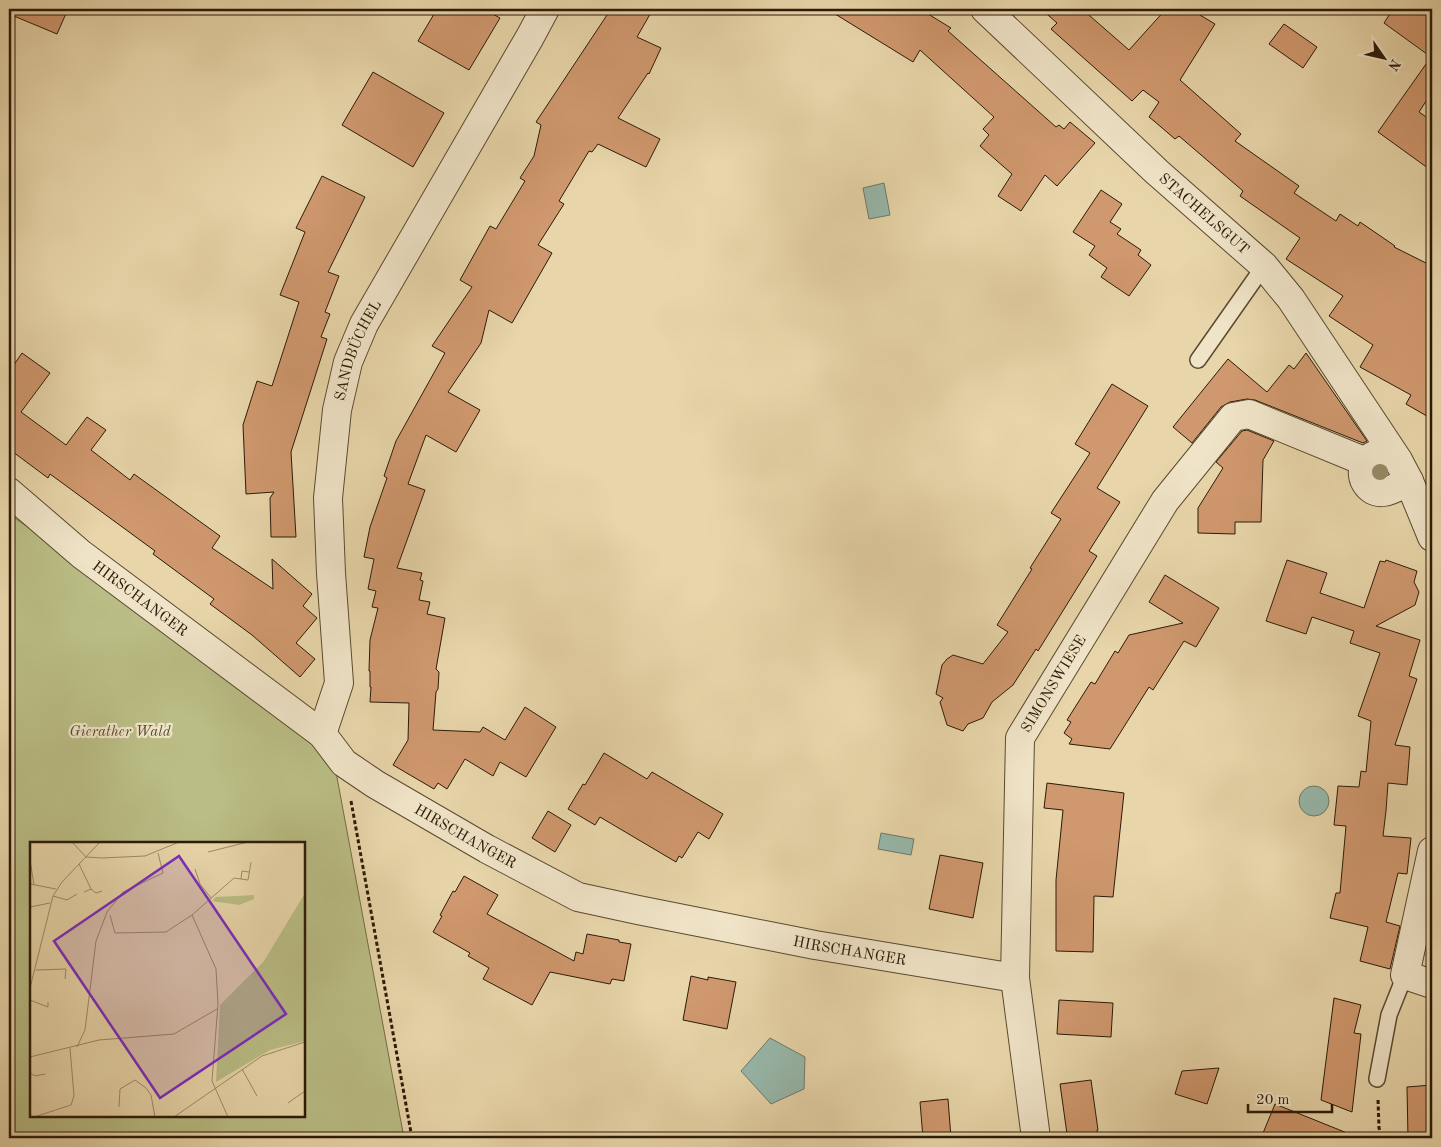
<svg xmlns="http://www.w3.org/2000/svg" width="1441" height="1147" font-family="'Old Standard TT',serif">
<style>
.green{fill:#babd85;stroke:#726c46;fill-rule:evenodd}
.water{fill:#97b9ad;stroke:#6c796b}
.building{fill:#d0986e;stroke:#2b1a08}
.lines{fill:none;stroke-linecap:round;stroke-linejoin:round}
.lane-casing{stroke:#5a4930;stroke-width:18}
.street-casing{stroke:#5a4930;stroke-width:30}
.path{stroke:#2b1a08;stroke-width:3;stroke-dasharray:4 2.5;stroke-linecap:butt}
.lane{stroke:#f0e4c8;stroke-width:15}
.street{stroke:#f0e4c8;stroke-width:28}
.tree{fill:#988a66}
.labels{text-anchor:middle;stroke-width:4.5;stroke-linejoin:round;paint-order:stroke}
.street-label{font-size:15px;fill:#2b1a08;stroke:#f0e4c8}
.park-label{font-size:15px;font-style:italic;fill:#564b2e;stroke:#f0e4c8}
.inset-road{fill:none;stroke:#9c8b69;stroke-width:1}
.view{fill:#7b2cbf;fill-opacity:0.15;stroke:#7b2cbf;stroke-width:2.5}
.inset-edge{fill:none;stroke:#2b1a08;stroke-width:2.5}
</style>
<rect width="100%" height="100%" fill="#e8d6aa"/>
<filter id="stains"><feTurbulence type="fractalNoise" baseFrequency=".004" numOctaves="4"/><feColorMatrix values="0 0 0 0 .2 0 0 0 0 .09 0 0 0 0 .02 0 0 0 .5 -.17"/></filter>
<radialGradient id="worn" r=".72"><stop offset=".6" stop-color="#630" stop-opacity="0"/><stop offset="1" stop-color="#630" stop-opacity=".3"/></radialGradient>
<!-- green -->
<path class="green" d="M9,514L101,578L315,737L336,772L404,1138H9ZM31,843H304V1116H31Z"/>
<!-- water -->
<path class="water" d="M884,183L890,215L869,219L863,188Z
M1299 801a15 15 0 1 1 30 0a15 15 0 1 1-30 0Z
M881,833L914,839L911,855L878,849Z
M770,1038L805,1057L804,1089L771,1104L741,1071Z"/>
<!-- building -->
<path class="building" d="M9,9H68L57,34L9,14Z
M437,9H484L500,18L469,70L418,41Z
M611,9H653L637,37L661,48L649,74L648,73L618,118L660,139L646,167L598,144L592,152L589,151L559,201L564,204L538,245L552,253L512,323L489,310L481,343L448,392L480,410L456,452L426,435L408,484L425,490L397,568L422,573L420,580L423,581L419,600L430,602L427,614L445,618L436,669L439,672L438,689L436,692L433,730L480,732L483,727L505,740L525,707L556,727L526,777L500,762L493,776L465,759L447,789L438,783L434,789L393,765L408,740L409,703L370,702L371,687H370V671H369L370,640L378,608L372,607L376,591L368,589L374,559L364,557L370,527L387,478L384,476L396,441L445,353L432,346L472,287L460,280L490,226L496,229L525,181L520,178L534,156L541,125L536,122Z
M827,9H920L951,28L948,31L1056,127L1059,125L1064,129L1070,122L1095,143L1057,186L1045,175L1021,211L998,196L1012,174L980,146L989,135L983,129L994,117L920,50L913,62Z
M1041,9H1082L1129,50L1166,9H1193L1200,15L1215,24L1180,80L1241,134L1235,141L1299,186L1294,193L1336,221L1340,214L1358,226L1360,222L1395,246L1394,247L1432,266V419L1406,404L1411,395L1360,367L1373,345L1329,316L1343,296L1286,259L1300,238L1240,196L1243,191L1179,136L1175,139L1154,121L1149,117L1159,102L1143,90L1132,101L1051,29L1057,23Z
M1393,9H1432V92L1419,112L1432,121V171L1378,132L1431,57L1384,23Z
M1284,24L1317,47L1303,68L1269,44Z
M373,72L444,113L413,167L342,125Z
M322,176L365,197L328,272L339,276L325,312L330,314L321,337L327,339L291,452L296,537H271L270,498L274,492L246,494L243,425L257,381L272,386L299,302L280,295L305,232L296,228Z
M1101,190L1122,204L1110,222L1121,229L1117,234L1141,250L1138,255L1151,265L1129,296L1101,277L1107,268L1089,255L1095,246L1073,232Z
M22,353L50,373L21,412L66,445L87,417L106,430L91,450L130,480L134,474L220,536L212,548L273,589L272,559L312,594L303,606L317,618L296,643L315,659L300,677L252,635L210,604L214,599L153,554L155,551L50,474L48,478L9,449V372Z
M1306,353L1367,441L1363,443L1255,400L1247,399L1230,402L1221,407L1192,443L1173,427L1228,359L1267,392L1289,365L1294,369Z
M1112,384L1148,406L1097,488L1120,502L1089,551L1097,556L1038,651L1036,649L1013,685L992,702L983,718L968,724L963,731L947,725L940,702L943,698L936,694L942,665L947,659L953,655L983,664L1008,632L997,625L1032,569L1030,568L1061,519L1051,513L1090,453L1075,444Z
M1247,430L1274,441L1263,460L1261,522H1235V534L1198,533V508L1223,468L1216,462L1242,431Z
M1287,560L1327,573L1320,593L1364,608L1380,561L1385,562L1386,560L1417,571L1414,582L1419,592L1415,605L1376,626L1420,640L1409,676L1417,679L1395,745L1410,747L1407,785L1388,783L1386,811L1383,836L1411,838L1407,874L1398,873L1386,922L1400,926L1390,969L1360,961L1368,927L1330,918L1336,893H1340L1346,826L1334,825L1338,786L1359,787L1361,771L1366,772L1371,721L1358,716L1380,653L1350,643L1354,631L1312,617L1306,634L1266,621Z
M1165,575L1219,608L1196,647L1184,641L1153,690L1149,687L1110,749L1069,744L1072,739L1064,733L1071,722L1067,720L1091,682L1095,684L1115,651L1118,653L1129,635L1183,623L1149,602Z
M604,753L647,779L652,772L723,814L709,839L698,832L682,858L679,856L676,862L600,817L595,825L568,809L583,784L585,785Z
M1047,783L1124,793L1113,897L1094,896L1093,952L1056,951V880L1063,810L1044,808Z
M548,811L571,825L555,852L532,838Z
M940,855L983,863L973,918L929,909Z
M464,876L498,895L487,914L574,961L576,952L583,954L587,934L619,940V942L631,944L624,981L612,979L610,984L550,972L532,1005L483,979L489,968L468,956L470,953L433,932L442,916L440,915L453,891L455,892Z
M691,976L708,980V977L736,982L727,1029L683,1020Z
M1334,998L1361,1005L1354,1033L1361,1034L1352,1112L1321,1100Z
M1059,1000L1113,1003L1111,1037L1057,1034Z
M1219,1068L1207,1104L1175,1094L1182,1071Z
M1091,1080L1098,1130H1097L1098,1138H1070V1133L1067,1134L1060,1084Z
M1432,1085V1138H1408L1407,1087Z
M948,1099L951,1138H923L920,1102Z
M1275,1104L1357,1137V1138H1261Z"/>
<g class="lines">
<defs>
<path id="lane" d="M1198,360L1264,266
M1377,1079L1389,1015L1405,975"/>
<g id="street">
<path id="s1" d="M985,9L1157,172L1264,266L1291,299L1398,460L1409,481L1432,537"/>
<path d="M1379,453C1374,455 1369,457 1366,462C1357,475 1368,494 1383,492C1392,491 1401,485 1409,481"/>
<path id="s2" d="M9,492L81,554L322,734L344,763L375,784L487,849L578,897L638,910L815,945L1015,978"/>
<path id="s3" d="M322,734L339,683L331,573L328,498L337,410L348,362L364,324L530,37L545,9"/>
<path d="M1432,851L1405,975L1432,984"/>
<path id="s4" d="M1036,1138L1015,978L1020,738L1165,501L1233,417L1249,414L1366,462"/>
</g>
</defs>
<!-- lane casing -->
<use href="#lane" class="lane-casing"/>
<!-- street casing -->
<use href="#street" class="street-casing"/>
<!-- path -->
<path class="path" d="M351,801L412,1138
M1378,1100L1379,1128L1382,1138"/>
<!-- lane -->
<use href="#lane" class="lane"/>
<!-- street -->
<use href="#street" class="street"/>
</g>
<!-- trees -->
<circle class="tree" cx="1380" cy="472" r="8"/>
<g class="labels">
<!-- street labels -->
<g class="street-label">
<text dy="5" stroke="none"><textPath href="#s1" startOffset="300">STACHELSGUT</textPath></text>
<text dy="5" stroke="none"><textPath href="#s3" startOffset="391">SANDBÜCHEL</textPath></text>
<text dy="5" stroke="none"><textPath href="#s2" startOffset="169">HIRSCHANGER</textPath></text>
<text dy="5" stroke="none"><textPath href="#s4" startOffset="465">SIMONSWIESE</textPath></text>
<text dy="5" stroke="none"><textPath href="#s2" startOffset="574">HIRSCHANGER</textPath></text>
<text dy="5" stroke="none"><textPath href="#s2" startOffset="979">HIRSCHANGER</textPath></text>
</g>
<!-- park labels -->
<g class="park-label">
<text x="120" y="736">Gierather Wald</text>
</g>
</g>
<!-- overview -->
<g transform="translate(30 842)">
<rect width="275" height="275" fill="#e8d6aa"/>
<path d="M275,51V199L240,208L186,240L190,163L234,119ZM224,53V57L209,63L182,59L186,55Z" fill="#babd85"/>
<path class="inset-road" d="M42,0L56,15L72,16L115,14L149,0M178,10L218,0M0,18L4,43M49,22L61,47M165,27L170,42L181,56M211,37L212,29L219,30M0,42L26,47M54,50L61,47L66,51L72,49M23,54L37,58L47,52M0,65L20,61M80,73L85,91L136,90L162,73L204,36L218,38L221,20M162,73L186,127L188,162L182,239L198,275M6,128L36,127L35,137M0,146L23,54L32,40L70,0M0,158L18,165V160M47,205L55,188L66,99L77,70L93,50L133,31L128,11M0,215L69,198L144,192L187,167M212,227L227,254M0,231L5,234L15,232M258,261L275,249M89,265L90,247L105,238L116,246L121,253L125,275M4,275L41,263L44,254L40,206M144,275L232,214L275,200"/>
<path class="view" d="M149,14L256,172L130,256L24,99Z"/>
<rect width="275" height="275" class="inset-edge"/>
</g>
<!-- margin -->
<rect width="1441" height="1147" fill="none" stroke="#e8d6aa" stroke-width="30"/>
<rect x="10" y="10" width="1421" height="1127" fill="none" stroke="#2b1a08" stroke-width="2.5"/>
<rect x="15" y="15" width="1411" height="1117" fill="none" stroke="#2b1a08"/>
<!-- north arrow -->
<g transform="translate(1384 58) rotate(124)" stroke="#f0e4c8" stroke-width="4" paint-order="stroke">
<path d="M0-4L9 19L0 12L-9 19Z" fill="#2b1a08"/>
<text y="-8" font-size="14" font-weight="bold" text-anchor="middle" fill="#2b1a08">N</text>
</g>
<!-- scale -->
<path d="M1248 1104v8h84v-8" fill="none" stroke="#2b1a08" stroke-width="2.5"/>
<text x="1256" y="1104" font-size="15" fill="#2b1a08" stroke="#f0e4c8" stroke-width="4" paint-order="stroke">20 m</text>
<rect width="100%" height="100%" filter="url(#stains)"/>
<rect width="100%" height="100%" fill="url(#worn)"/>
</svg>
